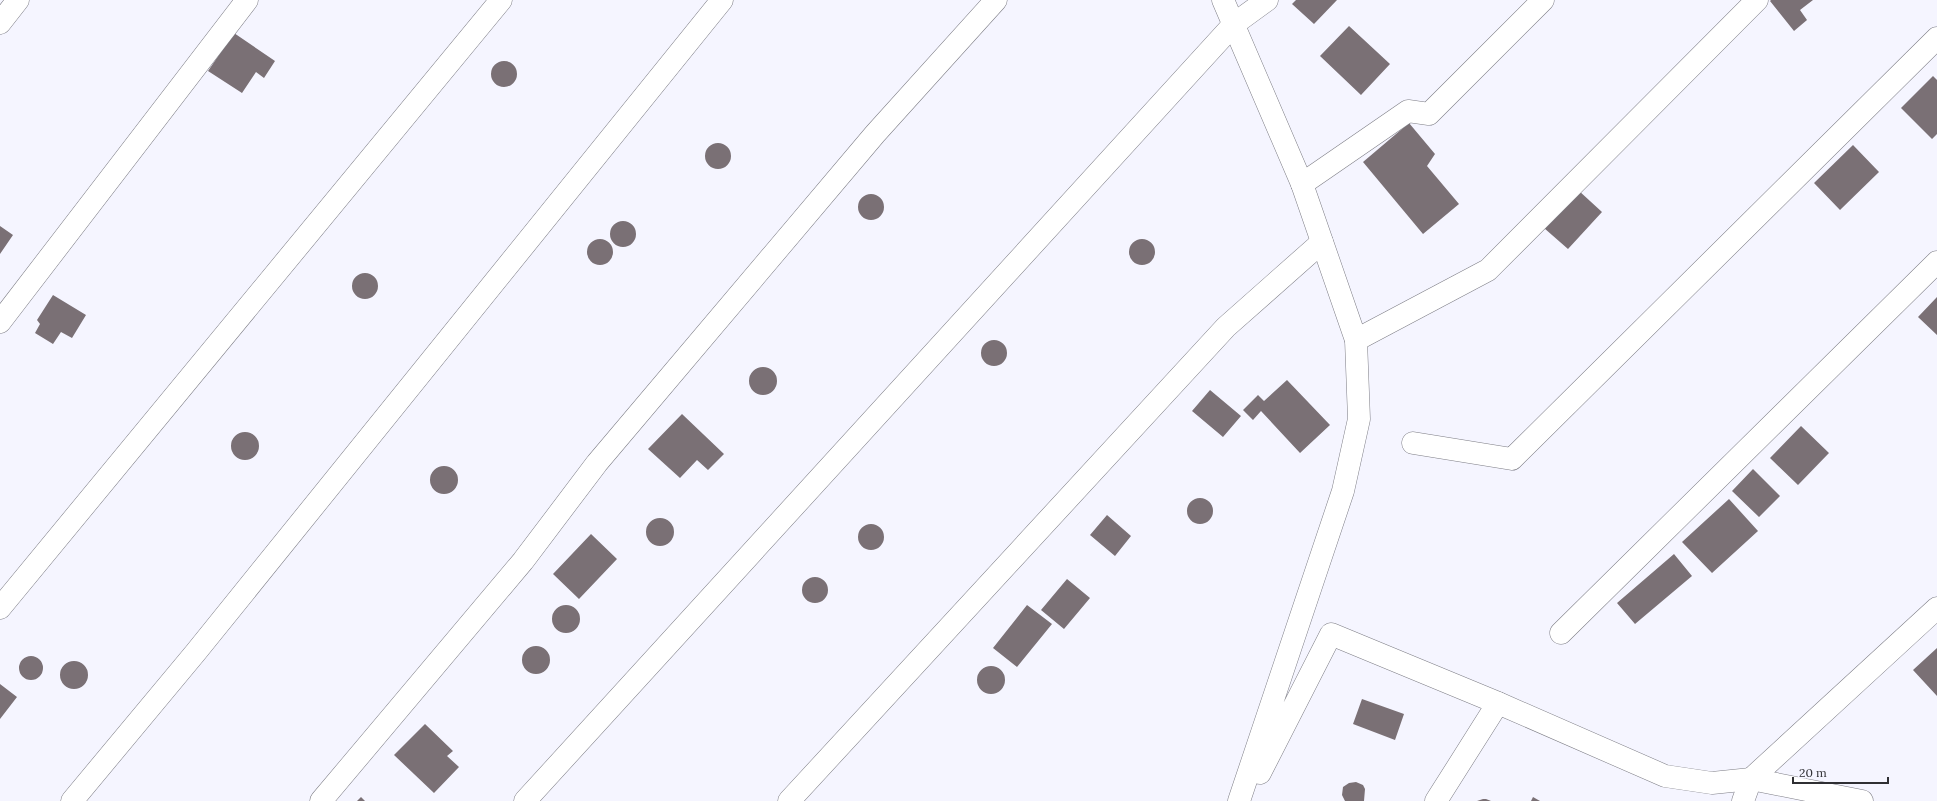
<svg xmlns="http://www.w3.org/2000/svg" width="1937" height="801" font-family="Lora,serif">
<style>
.building{fill:#7a7075}
.lines{fill:none;stroke-linecap:round;stroke-linejoin:round}
.street-casing{stroke:#7d7d85;stroke-width:23}
.secondary-casing{stroke:#7d7d85;stroke-width:23}
.street{stroke:#fff;stroke-width:22}
.secondary{stroke:#fff;stroke-width:22}
</style>
<rect width="100%" height="100%" fill="#f5f5ff"/>
<!-- building -->
<path class="building" d="M1296,0H1337L1314,24L1292,4Z
M1771,0H1813L1800,10L1807,20L1794,31L1770,1Z
M1349,26L1390,64L1361,95L1320,56Z
M234,33L275,61L264,78L256,72L242,93L208,71Z
M491 74a13 13 0 1 1 26 0a13 13 0 1 1-26 0Z
M1933,76L1937,80V134L1932,139L1901,108Z
M1409,123L1435,154L1427,166L1459,204L1423,234L1363,162Z
M705 156a13 13 0 1 1 26 0a13 13 0 1 1-26 0Z
M1853,145L1879,172L1840,210L1814,183Z
M1578,190L1602,212L1568,249L1544,228Z
M858 207a13 13 0 1 1 26 0a13 13 0 1 1-26 0Z
M610 234a13 13 0 1 1 26 0a13 13 0 1 1-26 0Z
M0,226L13,235L0,254Z
M1129 252a13 13 0 1 1 26 0a13 13 0 1 1-26 0Z
M587 252a13 13 0 1 1 26 0a13 13 0 1 1-26 0Z
M352 286a13 13 0 1 1 26 0a13 13 0 1 1-26 0Z
M53,295L86,315L72,338L61,332L53,344L35,333L40,324L37,320Z
M1937,297V335L1918,317Z
M981 353a13 13 0 1 1 26 0a13 13 0 1 1-26 0Z
M749 381a14 14 0 1 1 28 0a14 14 0 1 1-28 0Z
M1287,380L1330,425L1300,453L1261,411L1253,420L1243,410L1258,395L1264,401Z
M1210,390L1241,416L1223,437L1192,411Z
M682,414L724,454L708,470L697,460L680,478L648,449Z
M1801,426L1829,453L1798,485L1770,458Z
M231 446a14 14 0 1 1 28 0a14 14 0 1 1-28 0Z
M430 480a14 14 0 1 1 28 0a14 14 0 1 1-28 0Z
M1753,469L1780,496L1759,517L1732,491Z
M1187 511a13 13 0 1 1 26 0a13 13 0 1 1-26 0Z
M1729,499L1758,531L1712,573L1682,542Z
M1107,515L1131,536L1115,556L1090,535Z
M646 532a14 14 0 1 1 28 0a14 14 0 1 1-28 0Z
M858 537a13 13 0 1 1 26 0a13 13 0 1 1-26 0Z
M591,534L617,559L579,599L553,574Z
M1674,554L1692,576L1635,624L1617,603Z
M802 590a13 13 0 1 1 26 0a13 13 0 1 1-26 0Z
M1067,579L1090,598L1064,629L1041,610Z
M1027,605L1052,624L1017,667L993,648Z
M552 619a14 14 0 1 1 28 0a14 14 0 1 1-28 0Z
M522 660a14 14 0 1 1 28 0a14 14 0 1 1-28 0Z
M1937,648V696L1913,670Z
M19 668a12 12 0 1 1 24 0a12 12 0 1 1-24 0Z
M60 675a14 14 0 1 1 28 0a14 14 0 1 1-28 0Z
M977 680a14 14 0 1 1 28 0a14 14 0 1 1-28 0Z
M0,684L17,697L0,719Z
M1362,699L1404,714L1395,740L1353,724Z
M425,724L453,751L447,756L459,767L434,793L394,755Z
M1356,782L1363,785L1365,789L1364,801H1345L1342,795L1343,787L1349,783Z
M361,797L365,801H357Z
M1533,797L1540,801H1531Z
M1483,799H1486L1491,801H1477Z"/>
<g class="lines">
<defs>
<path id="street" d="M0,23L18,0
M1302,184L1408,111L1429,114L1543,0
M0,322L247,0
M1356,340L1488,270L1757,0
M1413,443L1512,459L1937,38
M0,608L501,0
M1561,633L1937,262
M72,801L196,652L722,0
M321,801L523,561L597,463L875,134L996,0
M525,801L1234,24L1267,0
M789,801L1226,327L1322,242
M1436,801L1498,703
M1743,801L1751,779L1937,608"/>
<path id="secondary" d="M1223,0L1302,184L1356,340L1359,419L1343,491L1239,801
M1260,773L1331,634L1498,703L1665,776L1712,783L1751,779L1862,801"/>
</defs>
<!-- street casing -->
<use href="#street" class="street-casing"/>
<!-- secondary casing -->
<use href="#secondary" class="secondary-casing"/>
<!-- street -->
<use href="#street" class="street"/>
<!-- secondary -->
<use href="#secondary" class="secondary"/>
</g>
<!-- scale -->
<path d="M1793 777v6h95v-6" fill="none" stroke="#2f2f33" stroke-width="2"/>
<text x="1799" y="777" font-size="12" fill="#2f2f33" stroke="#f5f5ff" stroke-width="3" paint-order="stroke">20 m</text>
</svg>
